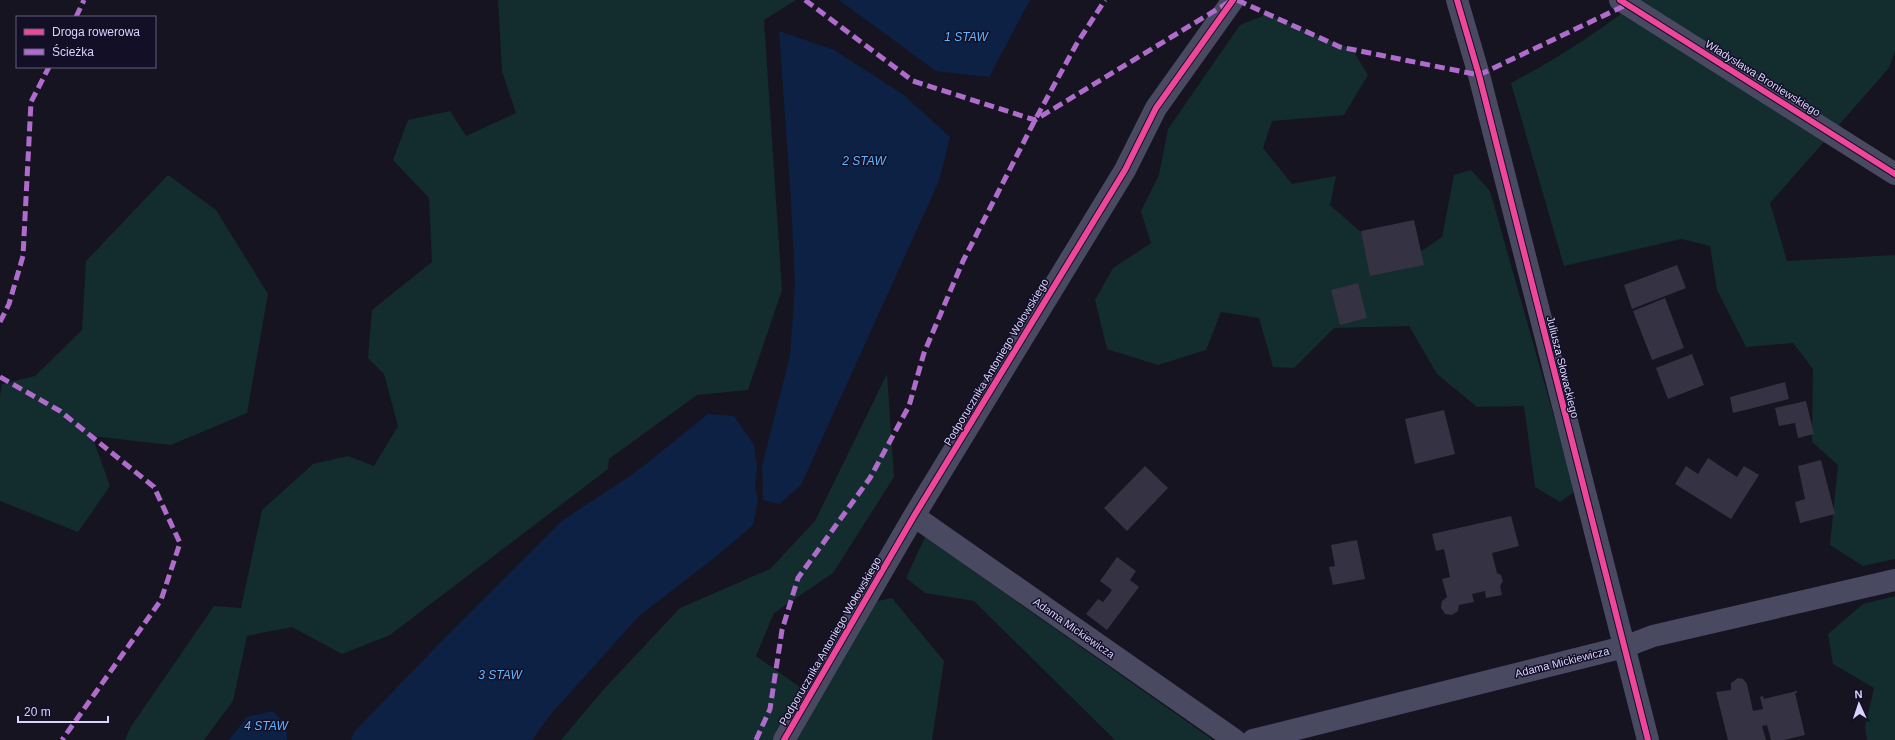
<svg xmlns="http://www.w3.org/2000/svg" width="1895" height="740" font-family="Arial,sans-serif">
<style>
.green{fill:#132c2d}
.water{fill:#0d2144}
.building{fill:#343243}
.lines{fill:none;stroke-linecap:round;stroke-linejoin:round}
.minor{stroke:#4a4962;stroke-width:22}
.quiet{stroke:#b06ccc;stroke-width:5;stroke-dasharray:10 5;stroke-linecap:butt}
.cycleway-casing{stroke:#130f26;stroke-width:8}
.cycleway{stroke:#ed469a;stroke-width:6}
.labels{text-anchor:middle;stroke-width:3;stroke-linejoin:round;paint-order:stroke}
.street-label{font-size:11px;fill:#d9d4ff;stroke:#130f26}
.water-label{font-size:12px;font-style:italic;fill:#62b6ff;stroke:#130f26}
</style>
<rect width="100%" height="100%" fill="#161421"/>
<!-- green -->
<path class="green" d="M498,0H796L764,20L782,290L748,390L697,395L609,459L608,469L390,635L342,654L292,627L247,636L233,701L204,740H125L130,728L214,606L241,608L262,510L313,464L348,456L374,466L398,426L384,374L368,358L372,310L432,262L429,198L393,160L408,120L450,111L466,136L516,113L502,71Z
M1639,0H1895V51L1889,68L1770,203L1787,261L1895,255V559L1863,566L1830,545L1838,465L1812,442L1813,369L1793,343L1746,347L1717,290L1710,246L1681,239L1564,266L1511,83C1558,58 1597,33 1639,0Z
M1268,14L1313,34L1352,49L1368,75L1344,115L1272,121L1263,148L1292,184L1336,176L1330,205L1370,240L1395,269L1442,237L1454,175L1471,170L1490,191L1575,491L1560,502L1535,487L1524,406L1477,407L1437,374L1409,326L1334,328L1294,368L1273,367L1259,318L1221,312L1206,350L1158,365L1107,349L1095,300L1113,268L1151,243L1141,211L1159,175L1168,129L1240,25Z
M168,175L216,210L268,294L247,413L171,445L92,436L110,486L78,532L0,501V396L2,384L35,376L82,330L86,261Z
M887,374L894,477L833,573L774,613L756,656L807,692L868,603L892,598L944,661L932,740H561L604,689L680,608L770,569L815,521Z
M925,537L1213,740H1115L974,601L925,593L906,578Z
M1895,596V740H1867L1865,727L1874,688L1833,664L1828,634L1863,604Z"/>
<!-- water -->
<path class="water" d="M839,0H1030L989,77L936,71Z
M779,31L834,50L904,95L950,137L939,181L801,485L779,504L763,500L762,466L790,356L795,285L791,201Z
M708,414L734,416L754,445L757,466L755,488L758,500L753,525L718,555L639,616L551,714L532,740H351L354,732L433,650L563,520L636,472Z
M273,711L286,725L287,740H229L247,717Z"/>
<!-- building -->
<path class="building" d="M1414,220L1424,265L1370,276L1361,231Z
M1677,265L1686,288L1632,309L1624,285Z
M1358,283L1367,318L1340,325L1331,290Z
M1665,298L1684,348L1652,360L1633,311Z
M1692,354L1704,385L1668,399L1656,368Z
M1785,382L1789,399L1733,413L1730,397Z
M1806,401L1814,434L1798,438L1795,423L1779,426L1775,408Z
M1444,410L1455,454L1415,464L1405,419Z
M1708,458L1737,477L1744,466L1759,475L1731,519L1675,484L1686,466L1698,474Z
M1821,460L1835,514L1800,523L1795,502L1805,499L1798,466Z
M1145,466L1168,488L1127,531L1104,508Z
M1511,516L1519,546L1492,553L1497,573L1501,575L1503,581L1500,586L1502,595L1486,598L1485,591L1472,594L1474,602L1459,605L1458,611L1452,615L1445,614L1441,608L1442,601L1447,597L1442,579L1450,577L1444,549L1436,551L1432,534Z
M1357,540L1365,579L1333,585L1329,567L1335,566L1331,545Z
M1117,557L1136,571L1130,580L1139,587L1107,630L1086,614L1098,599L1103,602L1112,590L1100,581Z
M1738,678L1743,679L1747,684L1753,711L1763,709L1760,697L1763,696L1764,699L1797,691V693H1795L1805,735L1784,740H1771L1767,725L1762,726L1766,740H1728L1716,692L1731,690V683Z"/>
<g class="lines">
<!-- minor -->
<path class="minor" d="M1457,0L1479,75L1648,740
M1620,0L1895,174
M914,516L1235,740
M784,740L914,516L1125,170L1156,108L1233,0
M1253,740L1624,647L1653,636L1895,580"/>
<!-- quiet -->
<path class="quiet" d="M805,0L913,81L1035,120L1229,2
M1237,0L1340,47L1479,75L1628,4
M76,17L84,0
M0,322L9,304L23,256L31,102L49,67
M0,377L60,411L154,487L180,543L161,600L62,740
M756,740L770,709L782,630L798,578L870,478L909,406L924,353L963,261L1035,120L1076,45L1105,0"/>
<defs>
<path id="cycleway" d="M1457,0L1479,75L1648,740
M1620,0L1895,174
M784,740L914,516L1125,170L1156,108L1233,0"/>
</defs>
<!-- cycleway casing -->
<use href="#cycleway" class="cycleway-casing"/>
<!-- cycleway -->
<use href="#cycleway" class="cycleway"/>
</g>
<g class="labels">
<!-- street labels -->
<g class="street-label">
<text transform="translate(1763 78) rotate(32)" y="4">Władysława Broniewskiego</text>
<text transform="translate(996 362) rotate(-59)" y="4">Podporucznika Antoniego Wołowskiego</text>
<text transform="translate(1563 367) rotate(76)" y="4">Juliusza Słowackiego</text>
<text transform="translate(1074 628) rotate(35)" y="4">Adama Mickiewicza</text>
<text transform="translate(830 641) rotate(-60)" y="4">Podporucznika Antoniego Wołowskiego</text>
<text transform="translate(1562 662) rotate(-14)" y="4">Adama Mickiewicza</text>
</g>
<!-- water labels -->
<g class="water-label">
<text x="966" y="41">1 STAW</text>
<text x="864" y="165">2 STAW</text>
<text x="500" y="679">3 STAW</text>
<text x="266" y="730">4 STAW</text>
</g>
</g>
<!-- legend -->
<rect x="16" y="16" width="140" height="52" fill="#130f26" stroke="#625e7d"/>
<rect x="24" y="29" width="20" height="6" fill="#ed469a" stroke="#625e7d"/>
<text x="52" y="36" font-size="12" fill="#d9d4ff">Droga rowerowa</text>
<rect x="24" y="49" width="20" height="6" fill="#b06ccc" stroke="#625e7d"/>
<text x="52" y="56" font-size="12" fill="#d9d4ff">Ścieżka</text>
<!-- north arrow -->
<g transform="translate(1859 704) rotate(357)" stroke="#130f26" stroke-width="3" paint-order="stroke">
<path d="M0-3L7 15L0 10L-7 15Z" fill="#d9d4ff"/>
<text y="-6" font-size="11" font-weight="bold" text-anchor="middle" fill="#d9d4ff">N</text>
</g>
<!-- scale -->
<path d="M18 716v6h90v-6" fill="none" stroke="#d9d4ff" stroke-width="2"/>
<text x="24" y="716" font-size="12" fill="#d9d4ff" stroke="#130f26" stroke-width="3" paint-order="stroke">20 m</text>
</svg>
